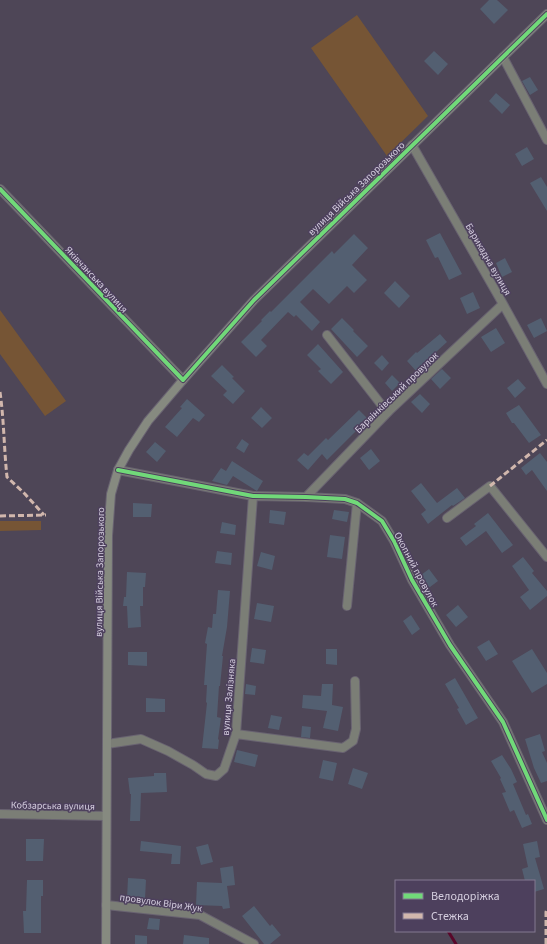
<svg xmlns="http://www.w3.org/2000/svg" width="547" height="944" font-family="'Source Sans 3',sans-serif">
<style>
.green{fill:#765535}
.lines{fill:none;stroke-linecap:round;stroke-linejoin:round}
.stream{stroke:#59072a;stroke-width:3}
.building{fill:#535f71}
.street-casing{stroke:#696371;stroke-width:10}
.secondary-casing{stroke:#696371;stroke-width:10}
.street{stroke:#7b7e76;stroke-width:8}
.secondary{stroke:#868a80;stroke-width:8}
.quiet{stroke:#d1b7ad;stroke-width:3;stroke-dasharray:6 3;stroke-linecap:butt}
.cycleway-casing{stroke:#4d405d;stroke-width:6}
.cycleway{stroke:#71d979;stroke-width:4}
.labels{text-anchor:middle;stroke-width:3;stroke-linejoin:round;paint-order:stroke}
.street-label{font-size:10px;fill:#d5cedf;stroke:#4d405d}
</style>
<rect width="100%" height="100%" fill="#4e4657"/>
<!-- green -->
<path class="green" d="M357,15L428,116L387,156L311,48Z
M0,310L66,401L45,416L0,354Z
M0,521H41V530L0,531Z"/>
<g class="lines">
<!-- stream -->
<path class="stream" d="M448,931L456,944"/>
</g>
<!-- building -->
<path class="building" d="M489,0H497L508,10L494,24L480,9Z
M434,51L448,64L438,75L424,61Z
M530,77L538,90L530,95L522,81Z
M496,93L510,105L502,114L489,101Z
M527,147L534,159L522,166L515,154Z
M541,177L547,187V211L530,183Z
M440,233L462,274L449,280L438,257L435,258L426,240Z
M354,234L368,248L352,265L367,280L354,293L347,286L329,304L313,289L300,302L320,322L312,331L296,315L294,317L288,312L261,340L267,346L256,357L241,342L262,321L261,320L270,311L271,312L332,251L334,254Z
M505,258L512,272L502,277L496,263Z
M395,281L410,296L399,308L384,293Z
M473,292L480,308L467,314L460,298Z
M342,318L354,330L353,331L368,346L357,357L331,329Z
M541,318L547,331L534,338L527,325Z
M496,328L505,343L491,352L481,337Z
M440,334L447,342L426,361L430,365L423,371L421,369L417,372L407,361L416,352L417,353Z
M318,344L343,372L331,384L318,371L321,369L307,355Z
M382,355L389,363L382,371L374,363Z
M222,365L234,377L232,378L245,391L233,404L223,395L227,391L211,376Z
M442,369L451,378L440,389L431,379Z
M392,375L400,383L392,391L385,383Z
M518,379L526,388L515,398L507,388Z
M420,394L430,404L422,413L411,402Z
M187,399L205,415L199,422L193,418L177,437L165,427L182,408L180,407Z
M519,405L541,435L529,443L514,423H512L506,413Z
M261,407L272,418L262,428L251,418Z
M359,410L368,419L327,460L322,454L308,470L297,460L304,453L308,456L326,438L328,440Z
M242,439L249,444L244,453L236,448Z
M155,442L166,451L157,462L146,452Z
M371,449L380,461L369,470L360,458Z
M540,453L547,462V491L532,470L526,475L521,468Z
M232,461L263,481L257,491L233,476L227,485L212,481L221,468L226,471Z
M421,483L437,503L457,488L465,498L453,506L452,505L428,524L421,514L426,510L411,491Z
M133,503L152,504L151,517H133Z
M270,510L286,512L284,525L269,523Z
M334,510L349,512L347,522L332,519Z
M488,513L513,545L502,553L486,531L466,546L460,538L476,526L474,524Z
M222,522L236,525L235,535L220,533Z
M330,535L345,537L342,559L327,557Z
M217,551L232,553L231,565L215,563Z
M261,552L275,556L272,570L257,566Z
M523,557L534,571L532,573L547,591V596L530,610L520,597L529,590L512,566Z
M429,569L438,581L426,590L417,578Z
M127,572L146,573L145,587H143V606H140L141,627L128,628L127,606H123L124,597H126Z
M218,590L230,591L227,627L222,656H223L220,686H219L217,717L221,718L218,739L219,740L218,749L202,748L207,703L206,702L207,685H204L207,644L205,643L208,627L212,628L213,614H216Z
M257,603L274,606L271,622L254,619Z
M458,605L468,617L456,627L446,615Z
M411,615L420,629L412,635L403,621Z
M489,640L498,654L486,661L477,647Z
M252,648L266,650L264,664L250,662Z
M326,649H337V665L326,664Z
M532,649L547,673V684L532,693L512,661Z
M128,652H147V666L128,665Z
M455,678L478,718L466,725L457,709L459,708L445,684Z
M246,684L256,686L255,695L245,694Z
M322,684H333L332,705L343,707L338,731L323,728L327,711L302,708L303,695L321,696Z
M146,698L165,699V712H146Z
M271,715L282,717L279,730L268,728Z
M302,726L311,727L310,738L301,737Z
M540,734L545,751L542,752L547,763V781L541,783L534,768L525,739Z
M237,750L258,755L255,767L234,762Z
M502,755L511,769L517,782L513,784L526,815L528,814L532,824L522,828L514,810L510,812L502,793L506,792L500,779L501,778L491,761Z
M323,760L337,763L333,781L319,778Z
M353,768L368,773L362,789L348,784Z
M154,773H166L167,792L141,793L140,821H130L131,794H130L128,778L154,776Z
M26,839H44L43,861H26Z
M141,841L181,846L180,864H171L172,854L140,851Z
M537,841L540,857L535,858L544,889L534,892V881H525L522,869L528,867L523,844Z
M208,844L213,862L201,865L196,847Z
M233,866L235,885L227,886L230,908L223,909L222,906L196,905L197,882L222,883L220,868Z
M128,878L144,879L146,880L145,899H127Z
M27,880H43V896H41V933H24L23,911H26Z
M254,906L270,926L272,924L281,935L270,944H264L242,916Z
M149,918L160,919L159,930L147,929Z
M135,935L147,936V944H135Z
M184,935L209,938V944H183Z"/>
<g class="lines">
<defs>
<path id="street" d="M503,57L547,140
M412,145L503,304L547,384
M0,189L183,380
M327,335L387,412
M118,470L253,496L306,497L345,499L357,503L382,521L394,541L412,580L450,645L503,722L547,820
M306,497L391,409L503,304
M447,518L490,486L547,557
M347,606L357,503
M236,734L343,748L353,741L356,729L355,681
M107,744L141,739L168,751L193,765L206,774L216,776L224,769L236,734L253,496
M0,814L106,816
M106,905L200,915L254,944"/>
<path id="secondary" d="M106,944L108,536L111,494L118,470L129,450L148,421L183,380L254,300L547,14"/>
</defs>
<!-- street casing -->
<use href="#street" class="street-casing"/>
<!-- secondary casing -->
<use href="#secondary" class="secondary-casing"/>
<!-- street -->
<use href="#street" class="street"/>
<!-- secondary -->
<use href="#secondary" class="secondary"/>
<!-- quiet -->
<path class="quiet" d="M0,392C4,420 4,449 7,477L25,494L44,515
M490,486L547,440
M0,516L46,515
M546,944V912L547,909"/>
<defs>
<path id="cycleway" d="M0,189L183,380L254,300L547,14
M118,470L253,496L306,497L345,499L357,503L382,521L394,541L412,580L450,645L503,722L547,820"/>
</defs>
<!-- cycleway casing -->
<use href="#cycleway" class="cycleway-casing"/>
<!-- cycleway -->
<use href="#cycleway" class="cycleway"/>
</g>
<g class="labels">
<!-- street labels -->
<g class="street-label">
<text transform="translate(356 188) rotate(-44)" y="4">вулиця Війська Запорозького</text>
<text transform="translate(489 259) rotate(60)" y="4">Барикадна вулиця</text>
<text transform="translate(97 279) rotate(47)" y="4">Яківчанська вулиця</text>
<text transform="translate(396 392) rotate(-44)" y="4">Барвінківський провулок</text>
<text transform="translate(417 569) rotate(62)" y="4">Окопний провулок</text>
<text transform="translate(99 572) rotate(-89)" y="4">вулиця Війська Запорозького</text>
<text transform="translate(228 697) rotate(-85)" y="4">вулиця Залізняка</text>
<text transform="translate(53 805) rotate(1)" y="4">Кобзарська вулиця</text>
<text transform="translate(161 902) rotate(8)" y="4">провулок Віри Жук</text>
</g>
</g>
<!-- legend -->
<rect x="395" y="880" width="140" height="52" fill="#4d405d" stroke="#837991"/>
<rect x="403" y="893" width="20" height="6" fill="#71d979" stroke="#837991"/>
<text x="431" y="900" font-size="12" fill="#d5cedf">Велодоріжка</text>
<rect x="403" y="913" width="20" height="6" fill="#d1b7ad" stroke="#837991"/>
<text x="431" y="920" font-size="12" fill="#d5cedf">Стежка</text>
</svg>
